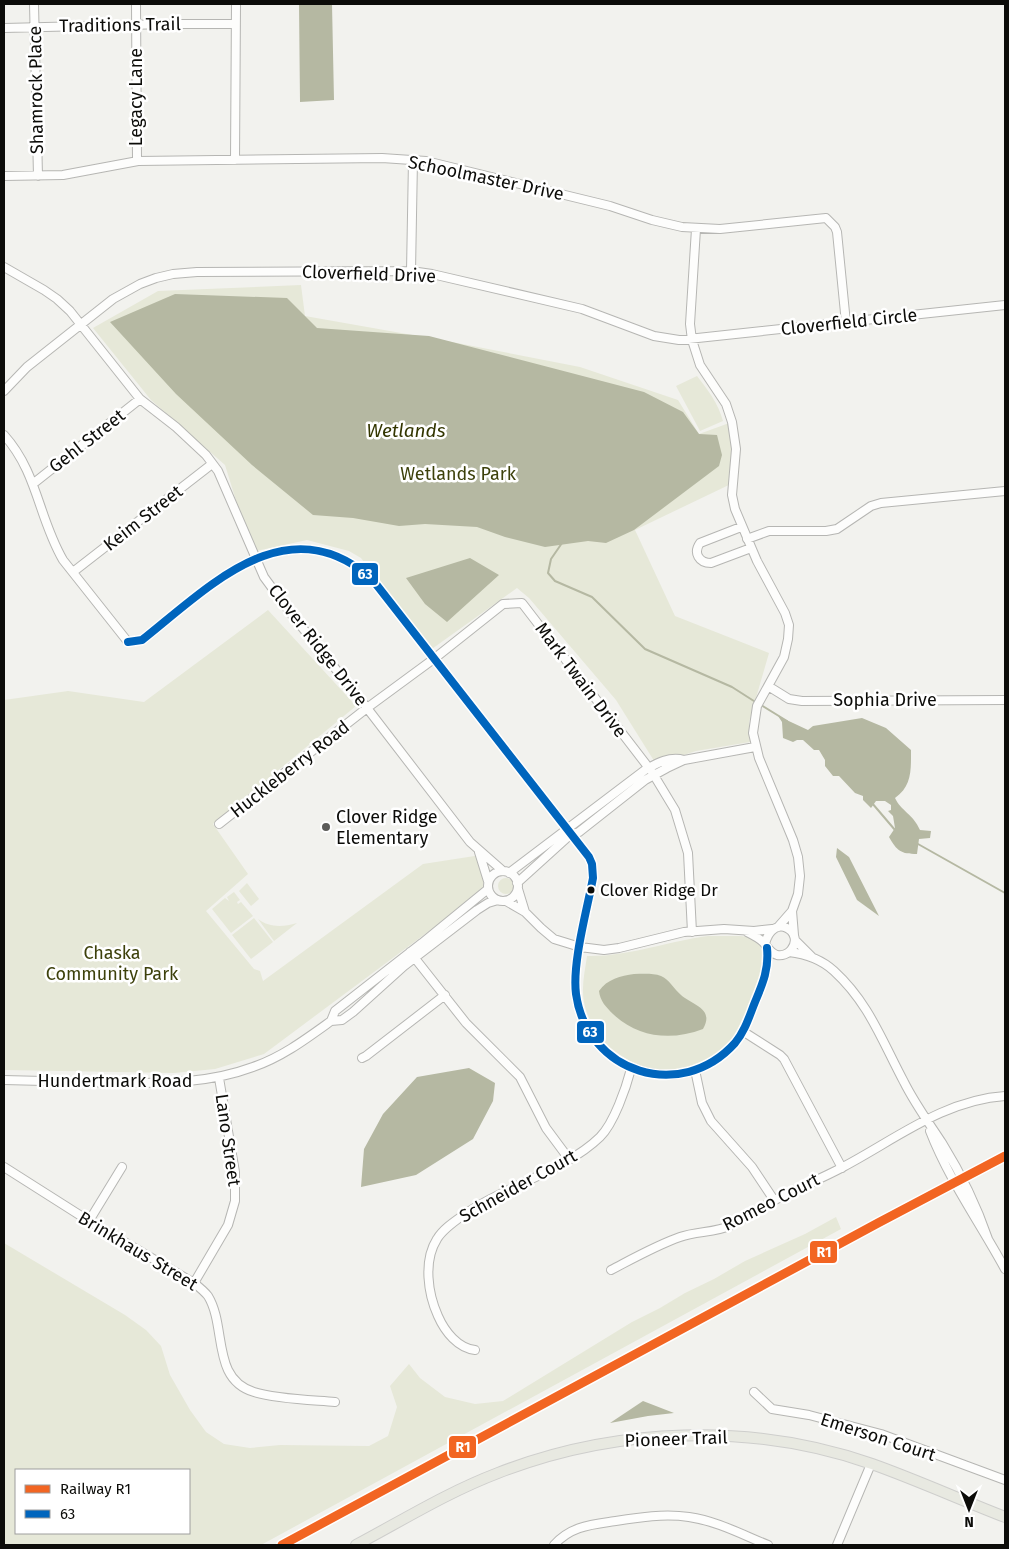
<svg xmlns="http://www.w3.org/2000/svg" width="1009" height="1549" font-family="'Fira Sans',sans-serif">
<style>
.green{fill:#e6e8d8;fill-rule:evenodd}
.water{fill:#b5b8a2}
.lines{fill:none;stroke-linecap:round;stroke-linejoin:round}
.stream{stroke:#b5b8a2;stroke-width:2}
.minor-casing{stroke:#b6b6b3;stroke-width:10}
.major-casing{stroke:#cececc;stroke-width:12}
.minor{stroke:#fdfdfc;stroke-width:8}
.major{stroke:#e8e9e1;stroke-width:10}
.bus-1-casing{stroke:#fff;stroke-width:11}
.bus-1{stroke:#0065bd;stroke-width:8}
.rail-1-casing{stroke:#fff;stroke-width:12}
.rail-1{stroke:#f26522;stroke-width:9}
.poi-dot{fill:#5c5c59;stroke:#fff;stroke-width:2}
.bus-dot{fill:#0c0c09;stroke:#fff;stroke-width:2}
.labels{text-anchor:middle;stroke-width:5;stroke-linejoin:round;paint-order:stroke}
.bus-label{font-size:17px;fill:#0c0c09;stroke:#fff;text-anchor:start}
.street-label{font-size:18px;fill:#0c0c09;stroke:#fff}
.park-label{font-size:18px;fill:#3d410b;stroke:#fff}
.poi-label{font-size:18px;fill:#0c0c09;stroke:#fff;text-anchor:start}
.water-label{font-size:19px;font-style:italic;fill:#333600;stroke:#fff}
.line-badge{stroke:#fff;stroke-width:2}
.badge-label{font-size:14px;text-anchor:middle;font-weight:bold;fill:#fff}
</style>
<rect width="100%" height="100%" fill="#f2f2ee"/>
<!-- green -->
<path class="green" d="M301,285L305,316L452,342L580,367L678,400L699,434L732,422L733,483L635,530L675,616L769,653L749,722L750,742L696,751L656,764L616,700L529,598L517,588L429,651L361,558L349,551L307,540L252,552L225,465L151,400L93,328L158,291Z
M697,376C708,390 718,403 723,421L700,431L676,386Z
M268,610L356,706L213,824L248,874L206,911L254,969L260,971L263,981L423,864L481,855L484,890L264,1054L215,1069L174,1073L4,1070V700L68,691L144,702Z
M498 886a8 8 0 1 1 16 0a8 8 0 1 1-16 0Z
M247,883L259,899L251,906L239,891Z
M234,892L240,900L237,902L238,904L241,902L253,916L231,933L212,909L225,898L229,901L227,897Z
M254,918L273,942L251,959L232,935Z
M258,919C270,928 283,927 297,923L274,941Z
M708,936H741L753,938L764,946C765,954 766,962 765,969C764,980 756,994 751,1004C743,1026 733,1046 712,1059C664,1089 595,1058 584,1002C581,987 585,971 587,956C628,957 668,941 708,936Z
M836,1217L841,1229L261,1545H4V1243L125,1315L146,1330L161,1346L170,1375L190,1410L206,1432L224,1444L250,1448L280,1445L369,1446L388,1436L397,1407L390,1386L409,1364L420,1378L445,1397L475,1404L503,1401L632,1322L660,1308L685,1293L714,1279L745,1261L805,1234ZM16,1470H189V1533H16Z"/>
<!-- water -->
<path class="water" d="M299,4H332L334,100L300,102Z
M175,294L287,298L317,328L429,336L644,392L683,412L699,434L717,435L722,455L719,466L634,530L606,543L588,541L545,547L505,537L477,527L425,524L399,526L353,518L313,515L252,465L176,394L110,322Z
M470,558L499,575L447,622L425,604L406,578Z
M778,716L808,730L813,726L862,718L886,728L911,750C911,770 912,786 895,798C901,811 913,814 920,830L931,831L930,838L919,839L917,854C901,854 897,851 889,837L895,828L893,816L888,811L891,810V805L885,801H876L871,808L863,800V796L855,793L839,776H833L825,766V760L819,750H814L803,740H797L793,742L783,738L782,722Z
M837,848L849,857L879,916L857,900L836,857Z
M634,974C643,974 653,973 661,976C669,979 674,989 681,995C692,1005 715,1008 703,1029C672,1041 638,1038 613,1014C606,1007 600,1001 599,991C607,979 621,976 634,974Z
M469,1068L495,1083L493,1101L473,1139L416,1175L361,1187L364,1149L383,1114L417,1077Z
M643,1401L674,1413L648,1416L610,1423Z"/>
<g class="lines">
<!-- stream -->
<path class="stream" d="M562,543L551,559L548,573L555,581L592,597L645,649L732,687L757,703
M761,705L787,721
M872,803L895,830
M918,844L1005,893"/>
<defs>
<path id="minor" d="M34,4L38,176
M136,4L137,161
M4,28L168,24H235
M235,160L236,4
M4,176L63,175L138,161L382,158L426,161L610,206L652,220L682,227L720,229L826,218L835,227L837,232L846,323
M696,229L690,324L692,340L700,365L726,404L732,422L736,449L732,495L735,509L757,561L785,613L789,625L788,639L784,657L757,706L753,733L759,758L793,840L798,857L800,876L798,894L792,911L794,935
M4,267L44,290L57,299L70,311L140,399L176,427L206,455L218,471L264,577L289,611L367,708L470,842L503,871
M411,271L413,160
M4,391L27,367L113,299L140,284L156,278L173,274L197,272L411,271L432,274L582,309L654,336L679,340L1005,305
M4,435C38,473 38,517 63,560L128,642
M34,483L140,399
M741,527L700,543C693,553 699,563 711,563L751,548
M747,539L769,531H826L837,529L871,506L881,503L1005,491
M73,572L212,464
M128,642L142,640C209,587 287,504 372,579L589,857L592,864L593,878C587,910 572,963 576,994C587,1073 681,1103 735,1043C745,1031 749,1017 755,1002C763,983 769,969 767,948
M768,686L789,699L802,701L1005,700
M219,824L367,708L435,658L503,604L522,603L652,772L675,810L688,853L692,932
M479,852L488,881
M488 886a15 15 0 1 1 30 0a15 15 0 1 1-30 0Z
M509,873L645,770C657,763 670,756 684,760
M517,883L570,835L579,832L645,780L667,768L684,760L755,747
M518,889L525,912
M506,901L525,912L541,928L554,939L580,947L604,950L619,948L684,932L724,929L754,931L772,929
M778,927L792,911
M747,932C753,935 759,938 763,942C768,947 770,953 777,955C782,956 788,954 791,950C806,932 773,911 765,944
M795,940L812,957
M410,952L466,1023L520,1077L546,1128L569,1159
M789,952C806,954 821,959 834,971C869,1003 882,1041 904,1082C915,1104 929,1123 942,1143C960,1172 977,1207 988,1239
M331,1021L342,1020L353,1012L404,966L477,910L488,903L498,900
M331,1021L335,1011L422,943L488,889
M744,1032L780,1055L784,1059L842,1168
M362,1058L366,1056L445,995
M695,1070L702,1103L711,1121L752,1167L774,1200
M4,1080C43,1081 82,1082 122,1083C167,1083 210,1083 253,1067C282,1057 306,1039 331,1021
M930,1131C949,1180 980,1223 1005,1269
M4,1167L89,1221L194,1283C199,1287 204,1291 208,1296C227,1327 211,1379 254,1392C276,1399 312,1400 335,1402
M89,1221L122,1167
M611,1270C634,1258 657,1245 680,1237C697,1231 715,1233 732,1225C746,1217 760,1208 775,1200C797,1188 821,1179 843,1167C896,1139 944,1100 1005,1096
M194,1283L228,1225L235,1201V1172L219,1078
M475,1350C458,1348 445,1332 438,1316C428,1294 423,1261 437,1239C443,1229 455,1221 465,1214C505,1186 565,1171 600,1137C614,1123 626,1088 631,1069
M754,1392L772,1409L809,1415L881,1434L1005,1480
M554,1545C569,1528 587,1525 609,1522C635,1518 662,1513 689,1517C717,1521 743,1535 768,1545
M837,1545L871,1464"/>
<path id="major" d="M356,1545C403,1520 448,1492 498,1473C616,1427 752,1422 872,1464C917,1480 961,1500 1005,1517"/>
</defs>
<!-- minor casing -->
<use href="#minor" class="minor-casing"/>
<!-- major casing -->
<use href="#major" class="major-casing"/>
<!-- minor -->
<use href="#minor" class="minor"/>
<!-- major -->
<use href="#major" class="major"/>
<defs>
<path id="bus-1" d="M128,642L142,640C209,587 287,504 372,579L589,857L592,864L593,878C587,910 572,963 576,994C587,1073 681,1103 735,1043C745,1031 749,1017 755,1002C763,983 769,969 767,948"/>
</defs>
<!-- bus-1 casing -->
<use href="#bus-1" class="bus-1-casing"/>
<!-- bus-1 -->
<use href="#bus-1" class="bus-1"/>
<defs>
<path id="rail-1" d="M282,1545L878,1223L1005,1156"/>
</defs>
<!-- rail-1 casing -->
<use href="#rail-1" class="rail-1-casing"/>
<!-- rail-1 -->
<use href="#rail-1" class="rail-1"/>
</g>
<!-- markers -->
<circle class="poi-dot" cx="326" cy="827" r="5"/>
<circle class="bus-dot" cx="591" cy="890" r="4.5"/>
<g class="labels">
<!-- bus labels -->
<g class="bus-label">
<text x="600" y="896">Clover Ridge Dr</text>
</g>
<!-- street labels -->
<g class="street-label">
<text transform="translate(120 25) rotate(-1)" y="6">Traditions Trail</text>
<text transform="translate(36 90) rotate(-91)" y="6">Shamrock Place</text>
<text transform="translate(136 97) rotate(-90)" y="6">Legacy Lane</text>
<text transform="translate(486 178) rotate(12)" y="6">Schoolmaster Drive</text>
<text transform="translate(369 274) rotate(2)" y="6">Cloverfield Drive</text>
<text transform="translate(849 322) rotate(-6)" y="6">Cloverfield Circle</text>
<text transform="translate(87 441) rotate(-38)" y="6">Gehl Street</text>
<text transform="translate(143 518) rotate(-38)" y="6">Keim Street</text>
<text transform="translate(318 645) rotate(52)" y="6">Clover Ridge Drive</text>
<text transform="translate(581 680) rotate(53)" y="6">Mark Twain Drive</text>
<text x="885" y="706">Sophia Drive</text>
<text transform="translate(290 769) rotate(-38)" y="6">Huckleberry Road</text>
<text x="115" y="1087">Hundertmark Road</text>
<text transform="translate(228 1140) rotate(82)" y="6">Lano Street</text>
<text transform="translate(518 1186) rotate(-29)" y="6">Schneider Court</text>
<text transform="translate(771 1202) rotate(-27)" y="6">Romeo Court</text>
<text transform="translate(138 1251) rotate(31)" y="6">Brinkhaus Street</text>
<text transform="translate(878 1437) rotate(18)" y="6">Emerson Court</text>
<text transform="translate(676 1439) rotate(-2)" y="6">Pioneer Trail</text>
</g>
<!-- park labels -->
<g class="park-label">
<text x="458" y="480">Wetlands Park</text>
<text x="112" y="959">Chaska<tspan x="112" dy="21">Community Park</tspan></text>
</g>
<!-- poi labels -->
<g class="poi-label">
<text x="336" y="823">Clover Ridge<tspan x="336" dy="21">Elementary</tspan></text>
</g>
<!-- water labels -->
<g class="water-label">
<text x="406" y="437">Wetlands</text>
</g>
</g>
<g class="line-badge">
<rect x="351" y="562" width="28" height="24" rx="5" fill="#0065bd"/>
<rect x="576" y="1020" width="29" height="24" rx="5" fill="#0065bd"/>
<rect x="809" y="1240" width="29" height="24" rx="5" fill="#f26522"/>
<rect x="448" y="1435" width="29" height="24" rx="5" fill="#f26522"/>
</g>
<g class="badge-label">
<text x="365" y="579">63</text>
<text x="590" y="1037">63</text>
<text x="824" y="1257">R1</text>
<text x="463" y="1452">R1</text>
</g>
<!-- border -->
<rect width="1009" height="1549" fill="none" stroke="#0c0c09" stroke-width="10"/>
<!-- legend -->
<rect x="15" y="1469" width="175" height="65" fill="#ffffff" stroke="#9e9e9d"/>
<rect x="25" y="1485" width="25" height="8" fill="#f26522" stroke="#9e9e9d"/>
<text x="60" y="1494" font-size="15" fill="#0c0c09">Railway R1</text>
<rect x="25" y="1510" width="25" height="8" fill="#0065bd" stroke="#9e9e9d"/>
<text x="60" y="1519" font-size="15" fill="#0c0c09">63</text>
<!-- north arrow -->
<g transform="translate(969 1509) rotate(180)" stroke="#ffffff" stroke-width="4" paint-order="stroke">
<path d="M0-4L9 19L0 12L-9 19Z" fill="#0c0c09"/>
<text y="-8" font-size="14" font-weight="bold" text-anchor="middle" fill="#0c0c09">N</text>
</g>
</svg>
